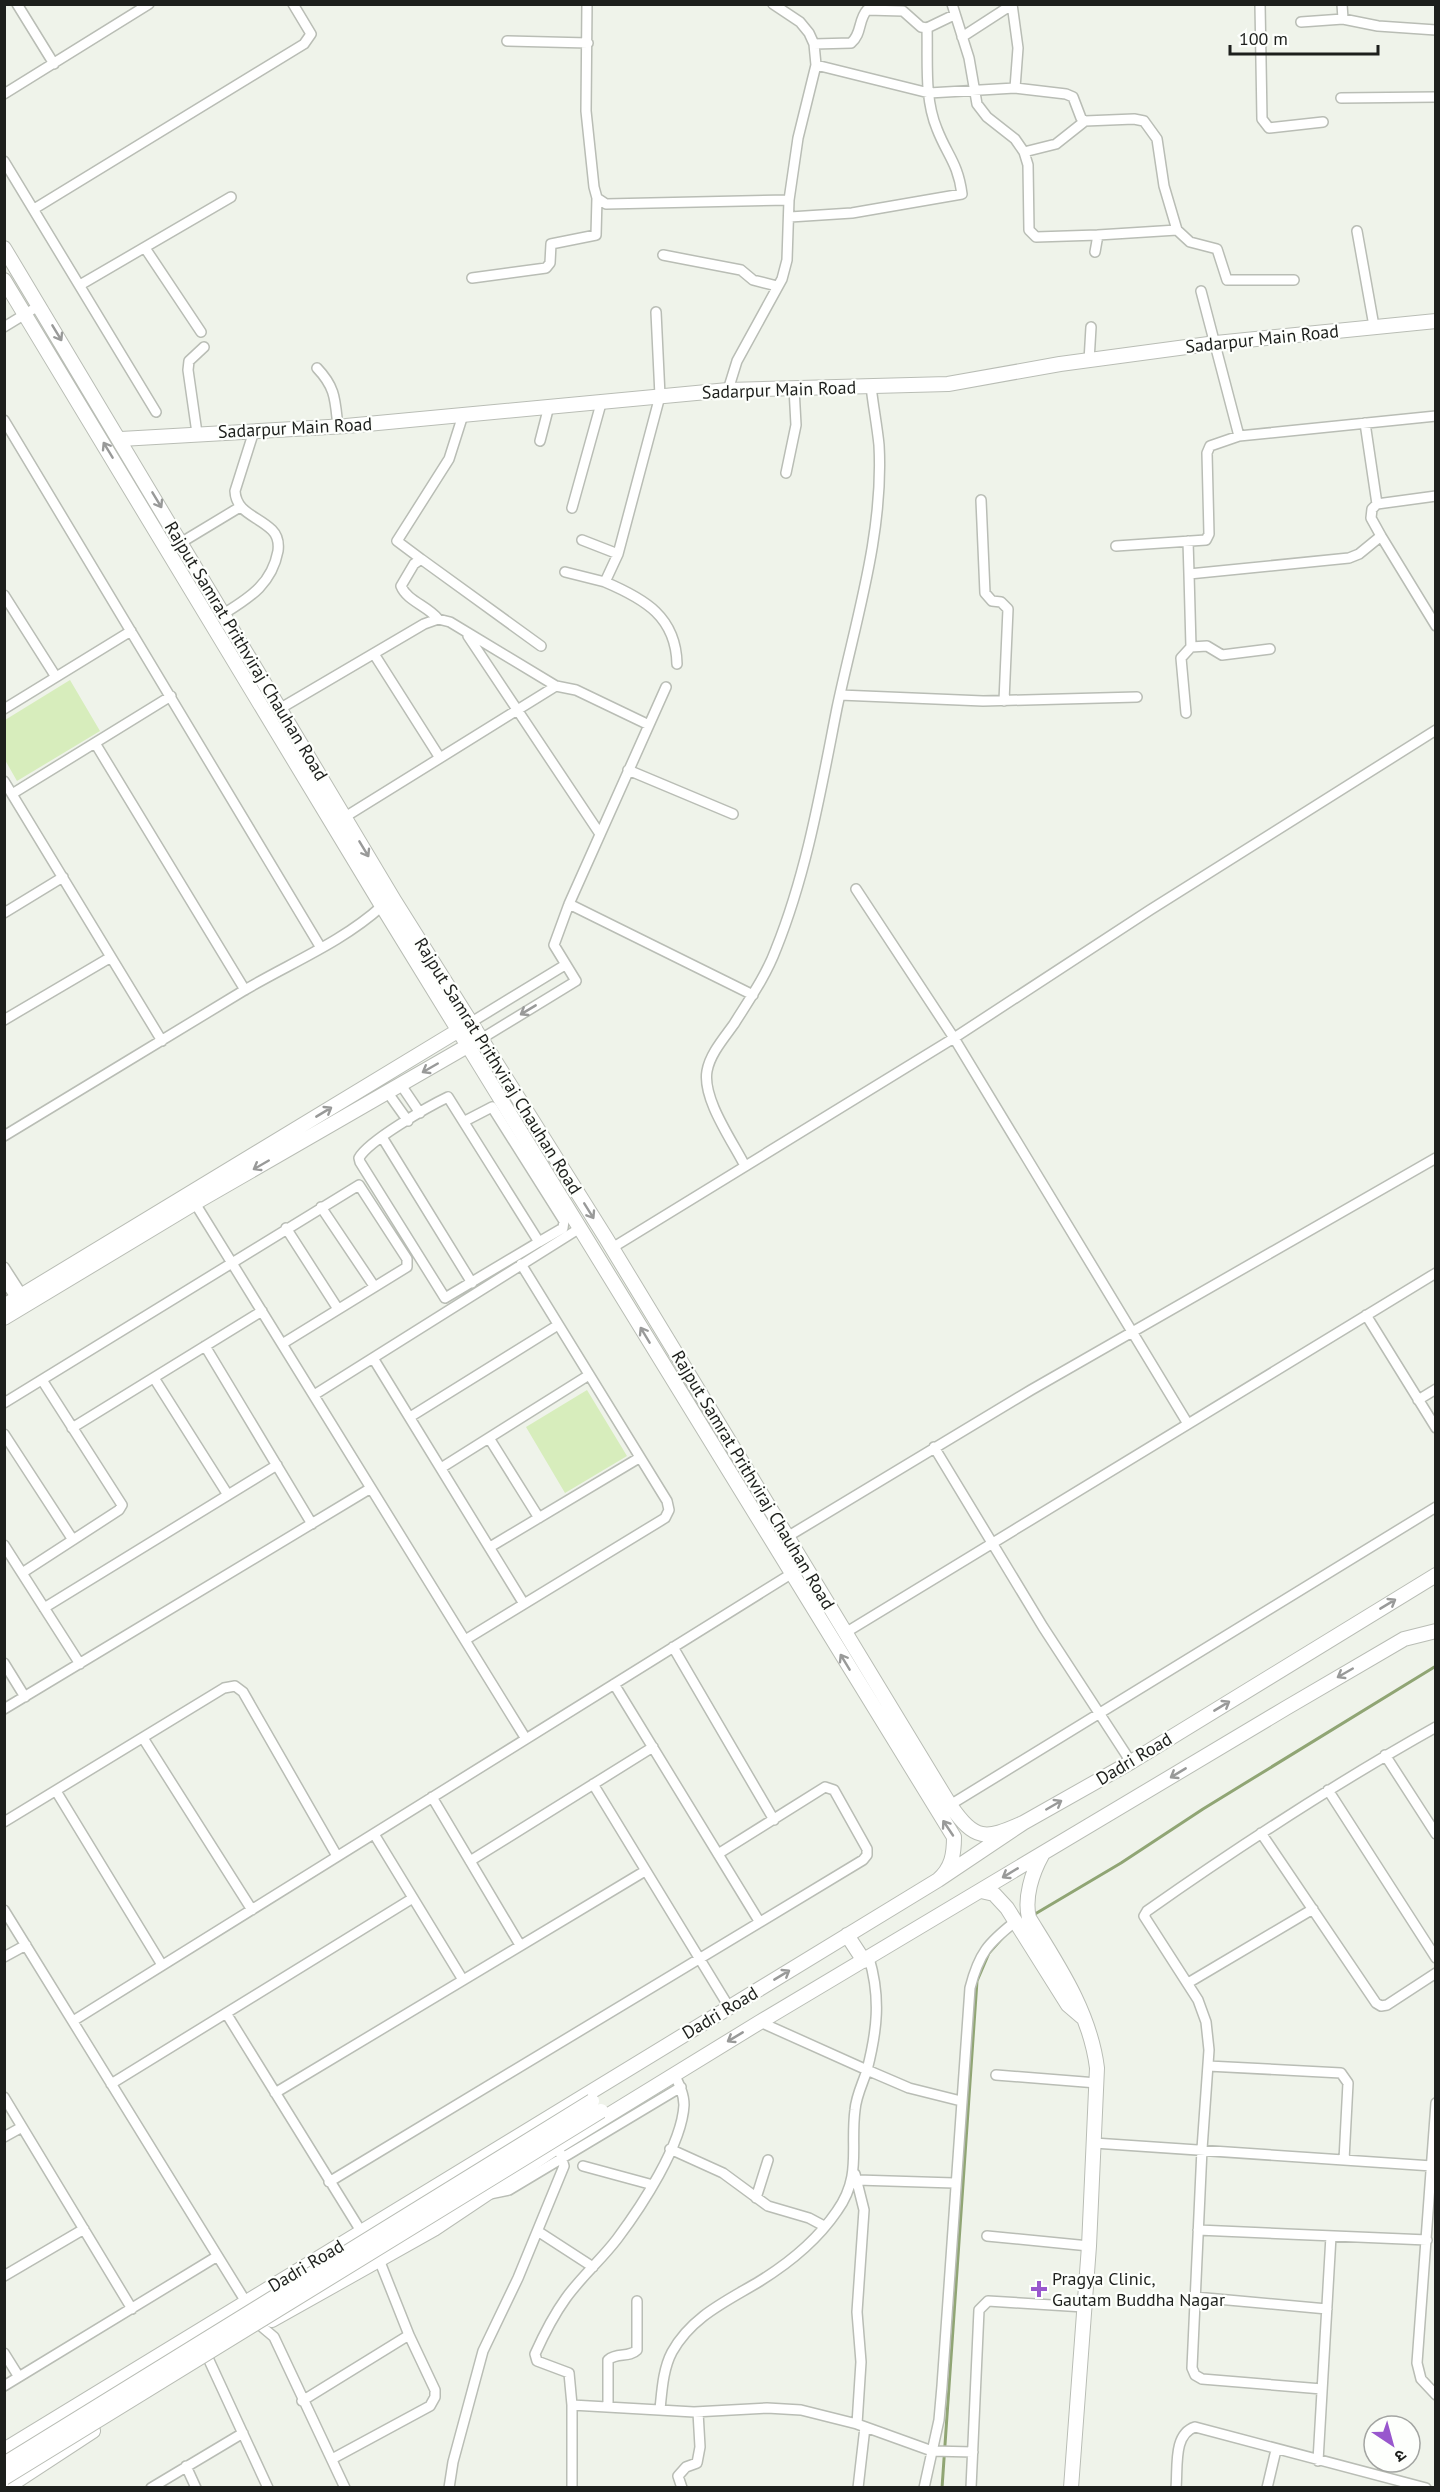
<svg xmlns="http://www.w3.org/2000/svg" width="1440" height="2492" font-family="'PT Sans','Noto Sans Devanagari',sans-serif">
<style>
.green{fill:#d7edbc}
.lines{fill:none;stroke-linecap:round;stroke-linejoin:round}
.stream{stroke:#90a574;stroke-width:3}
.street-casing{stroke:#b9bdb5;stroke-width:12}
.secondary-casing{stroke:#b9bdb5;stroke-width:16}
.street{stroke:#fff;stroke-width:9}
.secondary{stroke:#fff;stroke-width:14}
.secondary-bridge-casing{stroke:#b9bdb5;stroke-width:16;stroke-linecap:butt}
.secondary-bridge{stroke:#fff;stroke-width:14}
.oneway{stroke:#999a99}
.poi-dot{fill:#9857cd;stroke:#fdfffc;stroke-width:2}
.labels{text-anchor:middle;stroke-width:4.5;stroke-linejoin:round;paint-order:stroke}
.street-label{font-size:18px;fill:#1d1f1c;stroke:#fdfffc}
.poi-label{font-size:18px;fill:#1d1f1c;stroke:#fdfffc;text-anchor:start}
</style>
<rect width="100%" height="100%" fill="#eff3ea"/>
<!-- green -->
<path class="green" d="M70,680L100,731L17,781L5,760V720Z
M587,1390L627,1456L565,1493L526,1427Z"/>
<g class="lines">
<!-- stream -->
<path class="stream" d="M1035,1914L1121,1863L1203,1809L1436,1666
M942,2488L977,1981L989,1953L1005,1935"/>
<defs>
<path id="street" d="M17,4L54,64
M587,4L586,111L594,187L597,198L606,204L789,200
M952,4L969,58L977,104L987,117L1015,139L1024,152L1028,165L1029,230L1036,237L1098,235
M1012,4L1018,48L1015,88
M1260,4L1262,119L1269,128L1323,122
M1342,4L1343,19
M1301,22L1343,19L1378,26L1436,30
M962,37L1013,4
M507,41L588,43
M814,44L851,43C862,34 858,20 867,10L903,11L921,27L927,28L954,15
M816,65L929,93L1015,88L1066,94L1073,97L1081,118L1085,121
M4,94L149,4
M1341,98L1436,97
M1024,152L1056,144L1085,121L1134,119L1144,121L1157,139L1164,186L1177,230L1190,242L1217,249L1227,280H1294
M4,161L156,412
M34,209L304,44L311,34L293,4
M790,217L852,213L962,194C958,163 947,155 937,129C924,98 928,61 927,28
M1357,231L1374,326
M145,248L201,332
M1095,252L1098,235L1177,230
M663,255L741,270L753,280L777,286
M472,278L546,268L550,263L551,244L596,235L597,198
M80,285L231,197
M1201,291L1239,436
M4,327L40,305
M1089,361L1091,327
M317,368C336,388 335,400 338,427
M728,390L737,361L782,279L787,260L789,200L798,138L816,65L814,44L809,33L800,22L773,4
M4,420L321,948
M1365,423L1377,504
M197,433L188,370L189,361L204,347
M540,441L549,406
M786,473L796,425L794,388
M981,500L985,593L992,601L1001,602L1008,609L1004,701
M572,508L602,400
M1381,536L1436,626
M582,540L618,554
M1188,541L1189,574
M182,542L240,507
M1116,546L1206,540L1209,534L1207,453L1210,446L1239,436L1436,416
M421,559L397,541L449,459L463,415
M565,572L605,582L618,554L660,396L656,312
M605,582C645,599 676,617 677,664
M4,595L56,677
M225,613C251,597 272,583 278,551C279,543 278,536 272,530C258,516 236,513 235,491L254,431
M438,619C428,606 407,601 401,586L414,564L421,559L541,646
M468,636L600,834
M1191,647L1207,646L1222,655L1270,649
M374,654L440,758
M840,695L983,701L1137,697
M281,708L424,624L438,619L450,622L556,686
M4,709L131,631
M1186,713L1181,658L1191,647L1189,574L1349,558L1359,554L1381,536L1371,518L1372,509L1377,504L1436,496
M649,725L666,687
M95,743L245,990
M628,770L733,814
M4,781L162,1041
M12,794L171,696
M345,817L556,686L576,690L649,725L569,904L554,945L576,981L481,1039
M856,889L954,1038L1188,1424
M569,904L753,995
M4,913L63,877
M4,1020L111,957
M470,1023L565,965
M401,1085L420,1113
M388,1093L408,1121
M465,1121L492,1107L564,1221L563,1228L539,1242L448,1097C429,1106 368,1141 359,1158L360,1162L445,1298L539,1242
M4,1136C84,1088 163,1039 243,991C290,963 341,943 382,906
M382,1137L472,1283
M745,1166C733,1142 702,1099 707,1071C710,1054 724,1038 734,1024C749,1000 766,976 776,949C807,872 821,789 837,708C855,622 884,534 879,445C877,425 873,405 871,386
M193,1200L526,1739
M321,1207L374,1286
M286,1228L338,1309
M612,1248L954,1038L1150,910L1436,730
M4,1267L24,1298
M4,1280L19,1303
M1366,1315L1436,1428
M205,1346L312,1524
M373,1358L524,1604
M154,1378L228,1495
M314,1395L580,1228
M1418,1400L1436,1389
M4,1403L359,1185L407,1259V1267L282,1344
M410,1417L558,1325
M72,1428L262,1311
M4,1434L73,1540
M489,1438L539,1518
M934,1447L1043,1627L1131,1762
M441,1468L589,1375
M787,1537L1031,1390L1436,1158
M4,1545L80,1664
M490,1547L639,1458
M22,1573L119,1510L122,1505L42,1380
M44,1608L277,1465
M845,1633L1436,1273
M465,1640L665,1518L669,1510L667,1501L521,1264
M673,1647L774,1820
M4,1663L25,1697
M614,1684L759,1921
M4,1709L371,1488
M143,1738L252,1910
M1385,1755L1436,1834
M593,1784L729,2007
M1328,1790L1436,1958
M56,1791L162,1965
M432,1797L520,1945
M950,1805L1436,1507
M4,1822L224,1688L235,1686L243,1692L337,1856
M1261,1833L1376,2003L1381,2006L1387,2005L1436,1973
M374,1834L463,1980
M470,1861L653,1747
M4,1910L246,2302
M4,1957L26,1945
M869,1958C881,1998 877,2031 867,2070L909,2088L961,2101
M1188,1983L1313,1909
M226,2013L364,2236
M73,2021L791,1574
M1208,2066L1341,2073L1348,2083L1344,2160
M674,2074C679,2084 684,2094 684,2105C682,2145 641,2207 617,2239C601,2260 581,2277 566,2298C553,2316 544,2334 535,2354L537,2361L569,2373L572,2405L694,2412L767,2408L801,2410L857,2424L932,2451L973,2452
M996,2075L1097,2083
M111,2084L413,1898
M275,2093L645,1871
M4,2097L132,2309
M1436,2103L1417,2363L1421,2379L1436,2395
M4,2137L22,2127
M1094,2143L1432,2166
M670,2149L723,2173L768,2206L809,2218L824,2226
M583,2166L653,2185
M855,2174L864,2210L857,2312L861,2362L857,2424
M857,2180L954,2183
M329,2182L863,1860L867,1855V1849L834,1790L825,1787L718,1854
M490,2194L509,2190L681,2087
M756,2198L768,2160
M1198,2230L1427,2240
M539,2232L593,2267
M987,2236L1089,2246
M378,2257L409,2335
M4,2276L84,2229
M1195,2297L1327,2309
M261,2326L274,2337L345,2488
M4,2353L19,2377
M208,2358L268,2488
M4,2386L216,2257
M1322,2389L1202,2379L1195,2375L1192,2368L1202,2149L1209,2050L1206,2022L1198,2000L1144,1916L1147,1911C1241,1845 1336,1783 1436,1727
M302,2401L409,2335L435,2390V2397L430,2406L332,2459
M572,2405V2488
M608,2406V2360C617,2352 629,2358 637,2350V2301
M660,2409C662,2390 663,2369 672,2352C692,2316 727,2301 760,2281C789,2263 818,2239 837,2211C862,2176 850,2148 855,2110C856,2096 863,2083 867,2070L760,2022
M1318,2461L1331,2236
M186,2466L196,2488
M151,2488L243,2433
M449,2488L453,2462L483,2351L518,2278L564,2166L558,2146
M682,2488L678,2476L686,2467L697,2463L700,2447L698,2412
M858,2488L865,2427
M924,2488L939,2420L942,2386L970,1988C979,1953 988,1943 1016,1921
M971,2488L979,2310L988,2301L1084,2307
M1176,2488C1178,2467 1173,2434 1195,2427L1426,2488
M1267,2488L1276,2450"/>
<path id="secondary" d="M4,248L394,900L606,1238L950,1805C975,1841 985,1840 1023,1823
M4,280L382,906L954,1837C954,1854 952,1868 938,1880
M121,439L346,426L728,390L948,384L1060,364L1216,343L1436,321
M4,1306L464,1027
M4,1318L195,1203L476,1041
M1042,1855C1032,1873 1024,1898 1029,1918C1058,1965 1090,2012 1097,2068L1089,2246L1071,2488
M981,1891L994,1894L1007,1908L1068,2005L1082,2017
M847,1935L864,1961
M272,2320L434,2229L558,2146L760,2022L1286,1708L1404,1639L1436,1631
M4,2450L938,1880L1023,1823L1131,1762L1436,1575
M6,2488L93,2431"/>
</defs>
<!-- street casing -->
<use href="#street" class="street-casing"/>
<!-- secondary casing -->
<use href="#secondary" class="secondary-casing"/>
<!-- street -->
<use href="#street" class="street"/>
<!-- secondary -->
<use href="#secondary" class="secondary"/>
<defs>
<path id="secondary-bridge" d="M4,2464L592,2101
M4,2478L601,2111"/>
</defs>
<!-- secondary-bridge casing -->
<use href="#secondary-bridge" class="secondary-bridge-casing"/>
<!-- secondary-bridge -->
<use href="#secondary-bridge" class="secondary-bridge"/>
</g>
<!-- one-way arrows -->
<defs><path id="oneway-shaft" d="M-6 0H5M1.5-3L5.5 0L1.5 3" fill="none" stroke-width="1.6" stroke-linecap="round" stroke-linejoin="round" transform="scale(1.5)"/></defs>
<g class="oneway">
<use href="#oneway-shaft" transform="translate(57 333) rotate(59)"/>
<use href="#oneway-shaft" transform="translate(108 450) rotate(-121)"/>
<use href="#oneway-shaft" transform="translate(157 500) rotate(59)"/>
<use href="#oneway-shaft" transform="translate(364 849) rotate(59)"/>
<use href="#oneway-shaft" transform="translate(528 1010) rotate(149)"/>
<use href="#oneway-shaft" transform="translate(430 1068) rotate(150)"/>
<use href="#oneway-shaft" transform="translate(324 1112) rotate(-31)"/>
<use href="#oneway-shaft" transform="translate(261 1165) rotate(150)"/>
<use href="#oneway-shaft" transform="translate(589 1211) rotate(58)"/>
<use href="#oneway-shaft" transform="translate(645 1335) rotate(-121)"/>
<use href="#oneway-shaft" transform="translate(1388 1604) rotate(-31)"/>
<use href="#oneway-shaft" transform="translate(845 1662) rotate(-121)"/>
<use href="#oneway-shaft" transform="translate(1345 1673) rotate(150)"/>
<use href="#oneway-shaft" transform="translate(1222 1706) rotate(-31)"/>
<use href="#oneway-shaft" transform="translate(1178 1773) rotate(149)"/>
<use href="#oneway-shaft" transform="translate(1054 1805) rotate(-30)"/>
<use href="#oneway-shaft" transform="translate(948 1828) rotate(-124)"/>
<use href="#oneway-shaft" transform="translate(1010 1873) rotate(149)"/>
<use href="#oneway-shaft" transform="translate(782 1975) rotate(-31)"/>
<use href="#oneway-shaft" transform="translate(735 2037) rotate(149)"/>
</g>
<!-- markers -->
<path class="poi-dot" d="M1036 2280h6v6h6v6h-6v6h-6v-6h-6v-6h6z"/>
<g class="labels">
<!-- street labels -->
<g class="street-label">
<text transform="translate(1262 339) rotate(-6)" y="6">Sadarpur Main Road</text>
<text transform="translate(779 390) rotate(-2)" y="6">Sadarpur Main Road</text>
<text transform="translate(295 428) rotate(-3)" y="6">Sadarpur Main Road</text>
<text transform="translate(246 651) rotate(59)" y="6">Rajput Samrat Prithviraj Chauhan Road</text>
<text transform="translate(498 1066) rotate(58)" y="6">Rajput Samrat Prithviraj Chauhan Road</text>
<text transform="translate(753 1480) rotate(59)" y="6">Rajput Samrat Prithviraj Chauhan Road</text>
<text transform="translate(1134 1759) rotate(-31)" y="6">Dadri Road</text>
<text transform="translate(720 2013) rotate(-31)" y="6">Dadri Road</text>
<text transform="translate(306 2266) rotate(-31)" y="6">Dadri Road</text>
</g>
<!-- poi labels -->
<g class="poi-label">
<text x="1052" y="2285">Pragya Clinic,<tspan x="1052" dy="21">Gautam Buddha Nagar</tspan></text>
</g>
</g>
<!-- border -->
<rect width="1440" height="2492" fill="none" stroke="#1d1f1c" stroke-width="12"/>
<!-- north arrow -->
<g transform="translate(1392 2444) rotate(144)"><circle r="28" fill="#fdfffc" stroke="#a3a5a2" stroke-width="1.5"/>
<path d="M0-4.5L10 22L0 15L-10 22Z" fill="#9857cd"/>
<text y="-9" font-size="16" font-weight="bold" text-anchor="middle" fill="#1d1f1c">उ</text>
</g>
<!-- scale -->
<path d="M1230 45v9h148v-9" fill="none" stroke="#1d1f1c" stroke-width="3"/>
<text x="1239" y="45" font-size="18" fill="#1d1f1c" stroke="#fdfffc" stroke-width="4.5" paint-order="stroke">100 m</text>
</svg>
